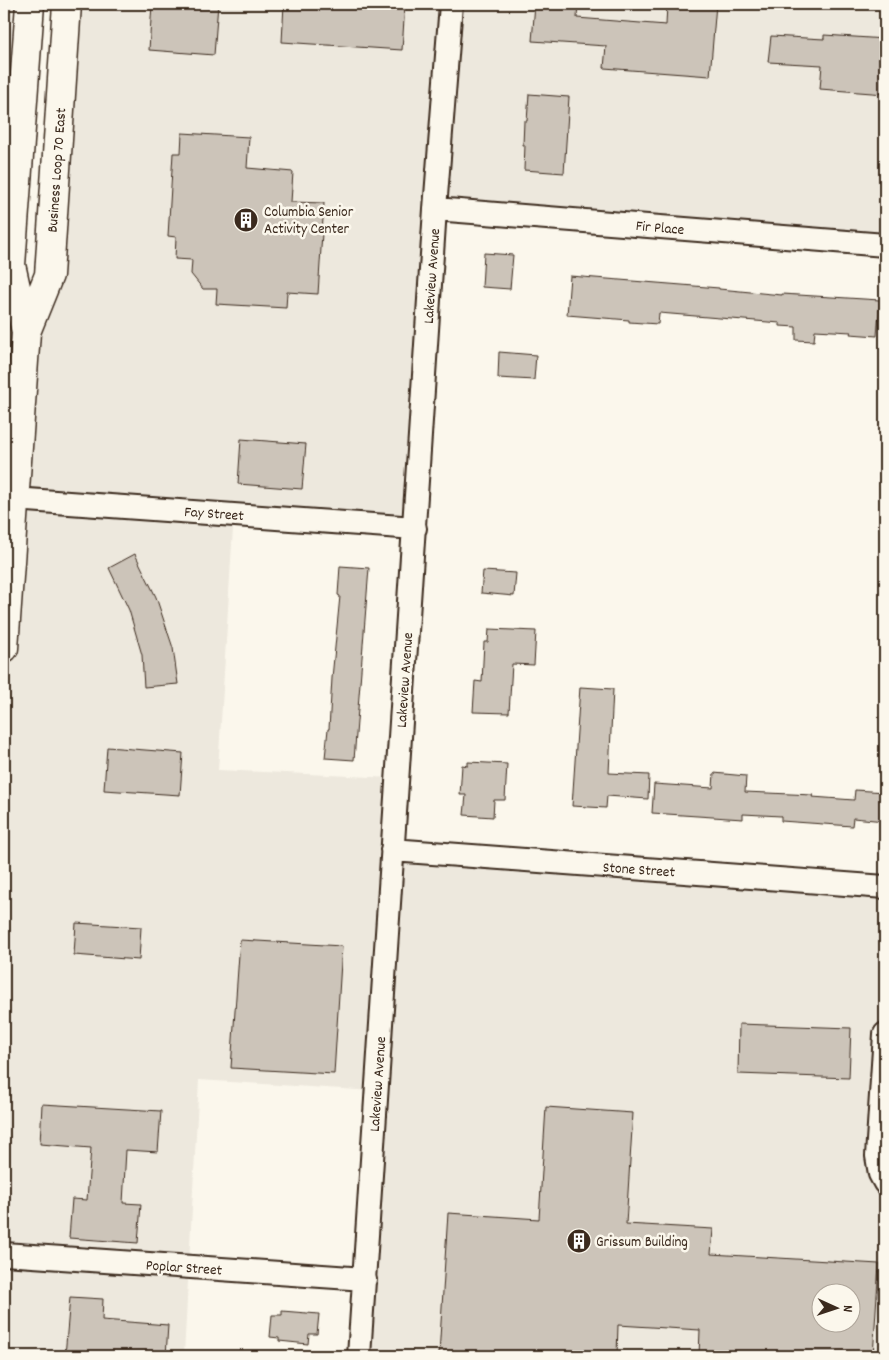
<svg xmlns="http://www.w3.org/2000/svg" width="889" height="1360" font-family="Dekko,sans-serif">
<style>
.built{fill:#ede8dd;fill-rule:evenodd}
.building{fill:#ccc4b9;stroke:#3b2a1e;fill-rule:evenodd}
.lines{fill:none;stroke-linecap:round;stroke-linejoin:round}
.minor-casing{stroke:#3b2a1e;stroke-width:26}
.primary-casing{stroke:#3b2a1e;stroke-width:31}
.minor{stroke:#fbf7ec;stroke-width:22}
.primary{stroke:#fbf7ec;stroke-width:28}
.labels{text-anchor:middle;stroke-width:5;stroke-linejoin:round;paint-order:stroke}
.street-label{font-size:15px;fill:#3b2a1e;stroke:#fbf7ec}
.poi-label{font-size:15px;fill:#3b2a1e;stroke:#fbf7ec;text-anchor:start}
</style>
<rect width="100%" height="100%" fill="#fbf7ec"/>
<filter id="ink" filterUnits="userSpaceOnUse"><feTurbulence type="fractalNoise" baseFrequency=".02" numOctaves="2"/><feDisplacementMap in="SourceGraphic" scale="10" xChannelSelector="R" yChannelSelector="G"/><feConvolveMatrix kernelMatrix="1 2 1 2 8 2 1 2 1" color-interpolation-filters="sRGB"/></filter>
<g filter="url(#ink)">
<!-- built -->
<path class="built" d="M4,4H13L4,133Z
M54,4H885V243L434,207L412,524L234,512L218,770L393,778L373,1091L199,1080L184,1355L196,1356H4V733Z
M394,854L885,890V956L866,1162L878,1192L885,1196V1356H361ZM822,1292H852V1322H822Z"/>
<!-- building -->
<path class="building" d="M152,4H218L214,55L149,50Z
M284,4H405L402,50L282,42Z
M535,4H578L577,18L666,25L667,4H716L710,76L604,68L606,46L532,41Z
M824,35L885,39V94L820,89L822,65L768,62L771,36L824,39Z
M529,94L569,97L564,173L524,170L525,145H523L524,121H527Z
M182,133L249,137L247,168L293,172L291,202L324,203L318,294L287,292L286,308L216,304L217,289H203L191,274L192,260L175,259L176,237L168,236L173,153H181Z
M484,253L513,255L510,289L482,287Z
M570,276L719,288V289L782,295V294L880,300L877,336L850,334L851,332L815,330L814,341L796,340V327L780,326V323L659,313L658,324L629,322V320L567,315Z
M499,352L536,355L534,380L498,378Z
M241,439L306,444L302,489L238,484Z
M135,554L156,597L173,648L178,684L144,687L142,655L129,610L109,568Z
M340,566L369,568L354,760L325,758L328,729H329L332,678L340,596L338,595Z
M483,571L516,573L514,596L481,593Z
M489,629L536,631L534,665L512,664L509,713L473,712L475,681L482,682L484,642H488Z
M580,687L613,689L609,773L649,775L648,799L607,796L606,808L572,806Z
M107,747L183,753L180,795L104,790Z
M468,762L507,764L505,800H494L493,817L464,815L466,795H460L462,765L468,766Z
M714,773L746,776L745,792L813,795L812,797L854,800L855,790L885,792V821L853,818L852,826L781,821V816L743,814V819L652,813L654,784L713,788Z
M76,923L141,927L139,960L74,955Z
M240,940L342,946L334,1074L231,1068Z
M739,1024L851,1028L849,1078L738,1074Z
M42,1104L161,1111L158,1152L126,1150L123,1203L141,1204L138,1243L69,1238L72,1199L87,1200L91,1148L40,1144Z
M546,1107L633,1113L626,1224L713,1229L711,1254L879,1264L873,1356H699L700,1330L618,1325L617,1356H466L439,1354L448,1213L539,1219ZM822,1292H852V1322H822Z
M70,1297L103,1299L102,1320L168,1325L166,1356H65Z
M282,1311L319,1314L317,1334H309L308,1344L279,1341V1338L270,1337L272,1315H282Z"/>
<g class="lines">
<defs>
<path id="minor" d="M435,209L885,245
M14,499L415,528
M392,850L885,887
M885,1034L877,1156L880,1174L885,1183
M4,1254L365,1279
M359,1356L435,209L451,4"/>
<path id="primary" d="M26,332L11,265L30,4
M4,648L26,332L49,275L67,4"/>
</defs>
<!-- minor casing -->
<use href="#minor" class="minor-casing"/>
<!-- primary casing -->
<use href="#primary" class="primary-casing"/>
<!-- minor -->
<use href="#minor" class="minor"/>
<!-- primary -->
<use href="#primary" class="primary"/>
</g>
</g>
<!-- icons -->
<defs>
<symbol id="building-disc" viewBox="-11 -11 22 22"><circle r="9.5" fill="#3b2a1e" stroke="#fbf7ec"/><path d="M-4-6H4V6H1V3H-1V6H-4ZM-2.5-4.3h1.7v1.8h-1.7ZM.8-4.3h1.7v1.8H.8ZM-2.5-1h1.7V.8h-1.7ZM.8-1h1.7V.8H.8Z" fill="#fff"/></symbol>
</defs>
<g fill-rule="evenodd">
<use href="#building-disc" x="232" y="206" width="28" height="28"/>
<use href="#building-disc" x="565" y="1227" width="28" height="28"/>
</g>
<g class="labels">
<!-- street labels -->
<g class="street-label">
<text transform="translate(56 170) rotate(-86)" y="5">Business Loop 70 East</text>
<text transform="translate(660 227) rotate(5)" y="5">Fir Place</text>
<text transform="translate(431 276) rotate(-86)" y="5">Lakeview Avenue</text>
<text transform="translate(214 513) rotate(4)" y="5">Fay Street</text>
<text transform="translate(404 680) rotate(-86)" y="5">Lakeview Avenue</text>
<text transform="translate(639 869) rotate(4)" y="5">Stone Street</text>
<text transform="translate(377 1084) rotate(-86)" y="5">Lakeview Avenue</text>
<text transform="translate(184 1267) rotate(4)" y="5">Poplar Street</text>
</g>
<!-- poi labels -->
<g class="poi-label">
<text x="264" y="216">Columbia Senior<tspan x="264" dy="17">Activity Center</tspan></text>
<text x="596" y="1246">Grissum Building</text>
</g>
</g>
<!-- margin -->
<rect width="889" height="1360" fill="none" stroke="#fbf7ec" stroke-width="20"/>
<rect x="10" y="10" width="869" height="1340" fill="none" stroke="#3b2a1e" stroke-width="2" filter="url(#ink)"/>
<!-- north arrow -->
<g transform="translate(836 1308) rotate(93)"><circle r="24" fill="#fbf7ec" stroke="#aea59a"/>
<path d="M0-4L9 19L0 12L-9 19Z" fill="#3b2a1e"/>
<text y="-8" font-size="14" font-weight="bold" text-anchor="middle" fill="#3b2a1e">N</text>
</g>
</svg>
